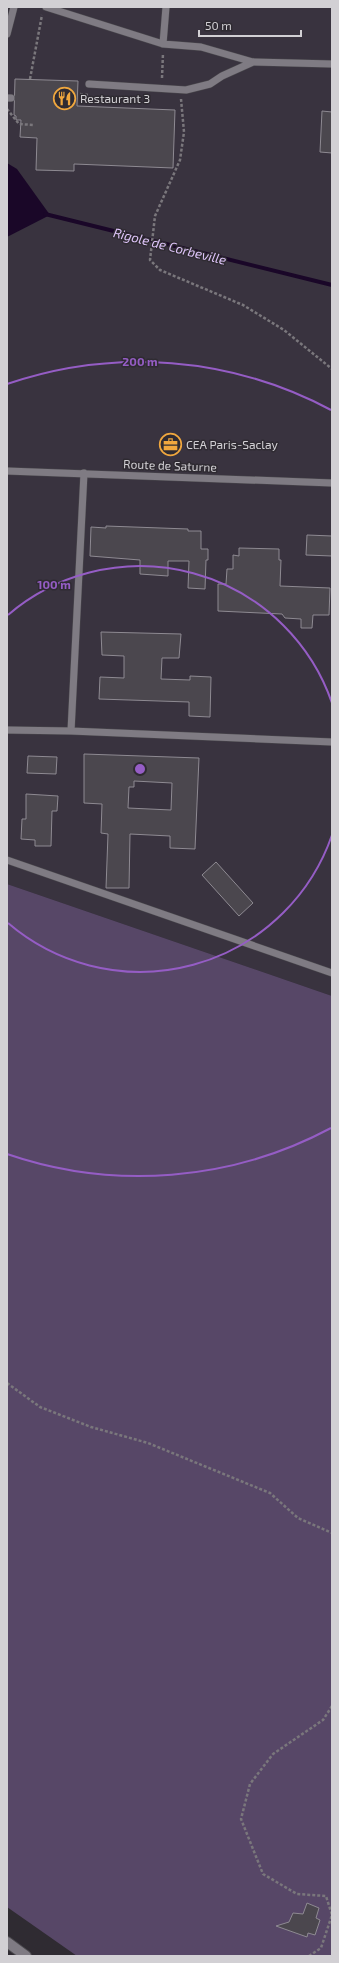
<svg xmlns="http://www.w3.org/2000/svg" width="339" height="1963" font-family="'Exo 2',sans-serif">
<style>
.built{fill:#39333f}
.green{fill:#574767}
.water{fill:#1a0728}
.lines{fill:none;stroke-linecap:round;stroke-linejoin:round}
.stream{stroke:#1a0728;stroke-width:4}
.building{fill:#4b474e;stroke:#8e8a92;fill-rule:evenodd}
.lane-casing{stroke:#4b494e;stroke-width:8}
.secondary-casing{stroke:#4b494e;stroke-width:12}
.path{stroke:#7a777c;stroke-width:2.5;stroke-dasharray:3 2;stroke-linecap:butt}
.lane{stroke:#7f7b83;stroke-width:7}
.secondary{stroke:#7f7b83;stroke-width:10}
.ring{fill:none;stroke:#955dc5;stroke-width:2}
.labels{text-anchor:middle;stroke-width:3;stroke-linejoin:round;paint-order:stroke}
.poi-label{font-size:12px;fill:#d2d0d4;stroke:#2f2b32;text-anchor:start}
.street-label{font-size:12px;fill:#d2d0d4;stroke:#2f2b32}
.water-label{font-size:13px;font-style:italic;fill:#dec4f9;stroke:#2f2b32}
.centre{fill:#955dc5;stroke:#2f2b32;stroke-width:2}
.ring-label{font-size:12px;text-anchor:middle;font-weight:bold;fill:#955dc5;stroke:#2f2b32;stroke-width:3;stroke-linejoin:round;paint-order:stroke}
</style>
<rect width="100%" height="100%" fill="#2f2b32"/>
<!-- built -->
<path class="built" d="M7,7H332V996L7,884Z"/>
<!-- green -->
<path class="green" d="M7,884L332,996V1956H77L7,1907Z"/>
<!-- water -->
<path class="water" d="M7,163L17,169L50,215L7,237Z"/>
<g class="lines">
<!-- stream -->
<path class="stream" d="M45,214L332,285"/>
</g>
<!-- building -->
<path class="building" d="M15,79L78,81L77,106L175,110L173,168L74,164V171L36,170L37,138L20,137L21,120H16V116L14,115Z
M322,111L332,112V153L320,152Z
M106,526L188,529V531H201V549H208V560H206L205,589L188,588L189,561H168V576L140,574V560L90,556L91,527L106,528Z
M307,535L332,536V556L306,555Z
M239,548L279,549V560H281L280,586L330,588L329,615H313L312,628H301V619L285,618L282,614L218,611V584H226L227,569H233V555L239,556Z
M101,632L181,634L179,658H162L161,679L190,680V676L211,677L210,717L189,716V702L99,699L100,677L124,678V656L102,655Z
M84,754L199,758L195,849L170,848V836L130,834L129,888H106L108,834L101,833L102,804L84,803ZM134,781L172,783L171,810L128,808L129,787H134Z
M28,756L57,757L56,774L27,773Z
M26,794L58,796L57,811H52L51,846H35V840L21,839L22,819H26Z
M216,862L253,903L239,916L202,875Z
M307,1903L319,1908L316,1918L320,1920L315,1935L308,1933L307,1937L276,1926L289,1922L293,1913L303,1914Z"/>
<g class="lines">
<defs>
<path id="lane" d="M46,7L163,44L201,47L253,62L332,64
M7,34L14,7
M163,44L166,7
M89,84L186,90L210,84L222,76L253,62
M7,98H11
M7,471L332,483
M7,730L71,731L332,742
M71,731L84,473
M7,860L332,973"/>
<path id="secondary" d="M7,1942L26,1956"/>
</defs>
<!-- lane casing -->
<use href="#lane" class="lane-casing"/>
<!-- secondary casing -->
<use href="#secondary" class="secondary-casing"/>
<!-- path -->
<path class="path" d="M162,78L163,53
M30,79L42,15
M80,94L88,95
M181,99L184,132L180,160L155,216L150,260L160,270L243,305L284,330L332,369
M7,109L19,124L34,125
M7,1383L40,1407L91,1427L148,1443L270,1493L298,1518L332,1533
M332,1706L323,1720L273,1754L250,1784L241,1819L263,1874L297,1894L326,1896L332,1915
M309,1956L321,1948L332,1915"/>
<!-- lane -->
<use href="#lane" class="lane"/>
<!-- secondary -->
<use href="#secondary" class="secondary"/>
</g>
<!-- distance rings -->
<g class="ring">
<path d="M332 835A203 203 0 0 1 8 923M8 615A203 203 0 0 1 332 703"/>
<path d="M331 1128A407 407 0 0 1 7 1154M7 384A407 407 0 0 1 331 410"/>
</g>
<!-- icons -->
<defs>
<symbol id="restaurant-ring" viewBox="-11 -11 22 22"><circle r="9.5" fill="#2f2b32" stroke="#f0a73e" stroke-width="1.5"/><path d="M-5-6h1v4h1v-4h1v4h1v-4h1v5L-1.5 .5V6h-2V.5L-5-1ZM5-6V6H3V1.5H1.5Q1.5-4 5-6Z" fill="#f0a73e"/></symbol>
<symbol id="office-ring" viewBox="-11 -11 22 22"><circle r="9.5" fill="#2f2b32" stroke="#f0a73e" stroke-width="1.5"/><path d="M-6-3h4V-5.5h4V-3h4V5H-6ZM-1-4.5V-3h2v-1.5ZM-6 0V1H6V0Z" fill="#f0a73e"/></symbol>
</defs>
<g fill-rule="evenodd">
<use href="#restaurant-ring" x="52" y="86" width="25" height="25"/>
<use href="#office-ring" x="158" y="432" width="25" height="25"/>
</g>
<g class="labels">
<!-- poi labels -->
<g class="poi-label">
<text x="80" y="103">Restaurant 3</text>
<text x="186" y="449">CEA Paris-Saclay</text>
</g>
<!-- street labels -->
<g class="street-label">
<text transform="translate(170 466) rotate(2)" y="4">Route de Saturne</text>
</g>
<!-- water labels -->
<g class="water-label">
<text transform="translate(170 246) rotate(14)" y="5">Rigole de Corbeville</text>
</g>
</g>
<circle cx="140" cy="769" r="6" class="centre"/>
<g class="ring-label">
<text x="140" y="366">200 m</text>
<text x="54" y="589">100 m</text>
</g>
<!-- border -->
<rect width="339" height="1963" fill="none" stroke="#d2d0d4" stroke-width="16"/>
<!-- scale -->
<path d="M199 30v6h102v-6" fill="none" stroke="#d2d0d4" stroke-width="2"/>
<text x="205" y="30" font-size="12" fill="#d2d0d4" stroke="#2f2b32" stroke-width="3" paint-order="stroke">50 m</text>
</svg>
